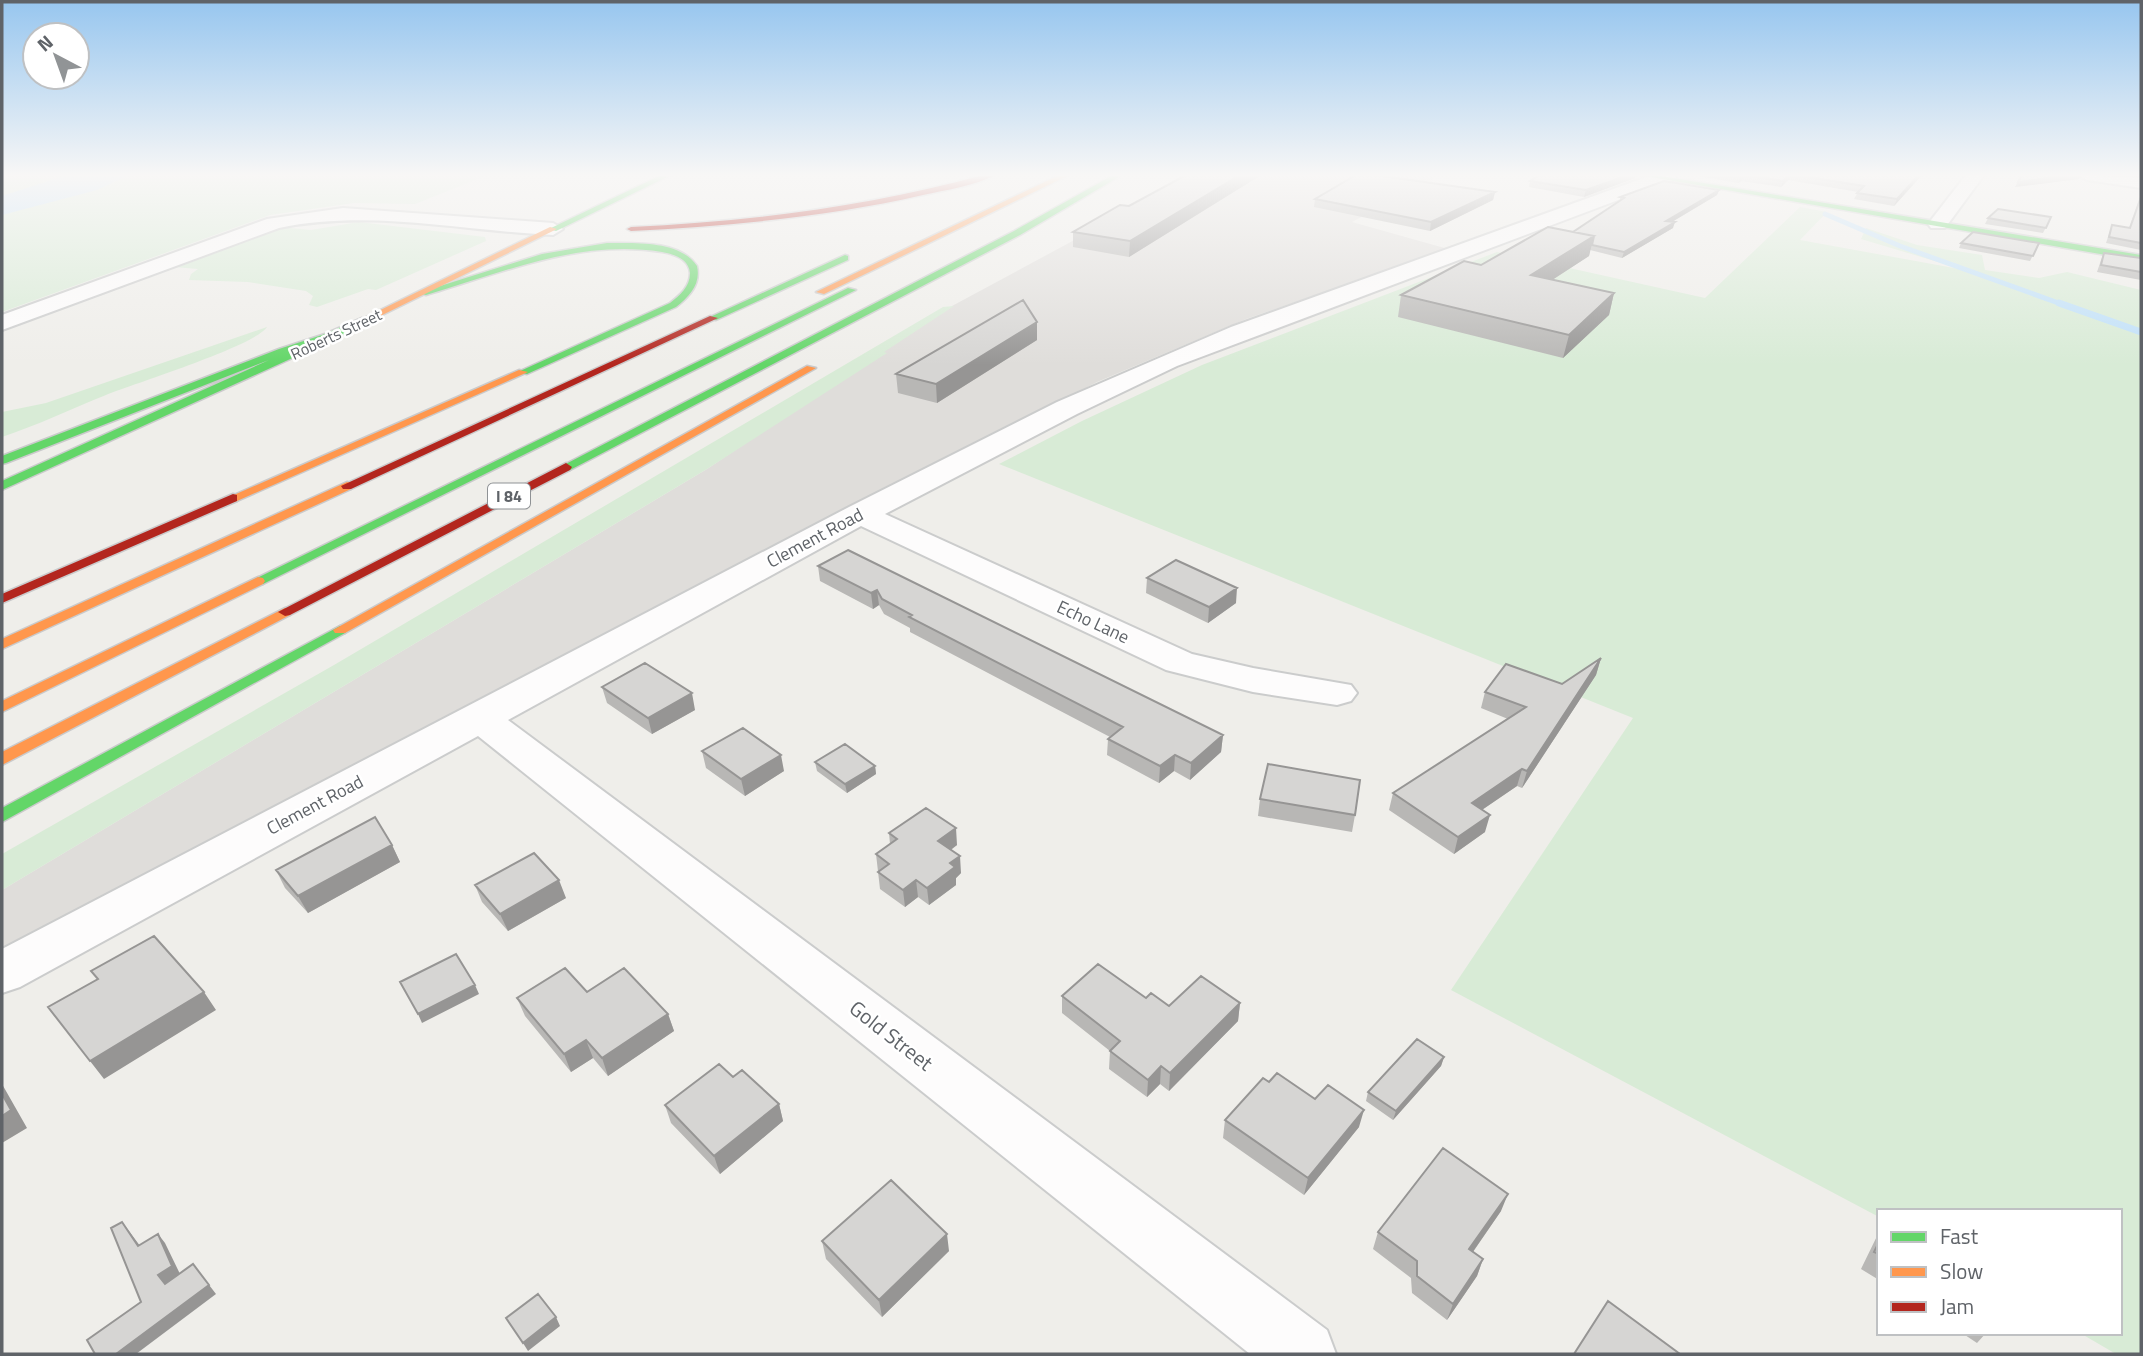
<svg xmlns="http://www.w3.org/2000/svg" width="2143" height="1356" font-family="'Titillium Web',sans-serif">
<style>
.industrial{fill:#dfddda}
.green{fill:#d8ebd6}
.water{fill:#bfe0f9}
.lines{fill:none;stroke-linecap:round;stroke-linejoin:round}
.stream-far1{stroke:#bfe0f9;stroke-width:5}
.stream{stroke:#bfe0f9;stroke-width:7}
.street-casing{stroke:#cbcccc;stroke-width:4}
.fast-casing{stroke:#cacacb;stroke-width:3}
.slow-casing{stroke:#cacacb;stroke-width:3}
.jam-casing{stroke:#cacacb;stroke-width:3}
.street{fill:#fdfcfc;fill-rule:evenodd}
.fast{fill:#63d668;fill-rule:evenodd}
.slow{fill:#ff974d;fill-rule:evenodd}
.jam{fill:#b3261e;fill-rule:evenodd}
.wall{fill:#b8b7b5}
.shaded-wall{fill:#969594}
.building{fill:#d6d5d3;stroke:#969594;stroke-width:2}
.labels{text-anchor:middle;stroke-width:5;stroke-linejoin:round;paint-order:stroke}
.far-street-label{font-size:16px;fill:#5f6368;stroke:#fff}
.shield{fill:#fff;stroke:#8f9295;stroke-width:2}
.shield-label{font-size:16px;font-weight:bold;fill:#5f6368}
.street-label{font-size:18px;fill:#5f6368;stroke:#fff}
.near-street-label{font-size:21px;fill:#5f6368;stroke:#fff}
</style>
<rect width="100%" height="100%" fill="#efeeea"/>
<!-- industrial -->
<path class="industrial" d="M1195,175H1440L1352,222L1448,249L1246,319L1097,382L2,953V890L707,469L952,306Z"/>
<!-- green -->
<path class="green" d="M2,175H488L415,204L354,203L270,215L2,312Z
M1800,207L1827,212L1800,240L1965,270L1861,239L1866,228L1917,245L1982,255L1985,270L2039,278L2067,272L2141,290V1354H2116L2080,1333H2120V1211H1879V1217L1451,990L1633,718L999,464L1082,421L1202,365L1497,252L1705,298Z
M359,222L485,237L486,241L376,290L368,289L317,307L309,305L313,296L306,291L248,282L189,280L191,274L198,269L174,267L279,227L311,230Z
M954,306L884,352L887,353L707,469L2,890V854L334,665L943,307Z
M267,327C255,346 133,384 106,395C71,409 38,425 2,437V412L46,403Z"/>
<!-- water -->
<path class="water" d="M67,175H129L97,190L2,215V196Z"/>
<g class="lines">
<!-- stream-far1 -->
<path class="stream-far1" d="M1825,214L1900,246L2064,305"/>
<!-- stream -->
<path class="stream" d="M2059,303L2141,332"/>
<defs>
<path id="street" d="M1652,175H1677L1674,179L1177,366L1077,414L885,514L1192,654L1253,668L1351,685L1357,693L1351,701L1337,705L1253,692L1166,670L861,526L508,720L1327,1330L1336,1354H1250L478,736L20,987L2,993V949L849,507L1057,402L1231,327Z
M1966,175H1984L1945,228H1931L1928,224Z
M2078,175L2141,178V188L2087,180Z
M343,208L553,223L563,229L553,235C461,231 370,209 279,228L2,330V315L267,219Z"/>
<path id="fast" d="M661,175H671L556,231L549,229Z
M1113,175H1122L1020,235L570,470L566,471L560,467L1014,231Z
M1639,175H1655L2141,255V261Z
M607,243C635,243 680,240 697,266C701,284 690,296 676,307L527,374L518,372L670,303C680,295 690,287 690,273C689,259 674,254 662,252C580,239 504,272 426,295L418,293L542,254Z
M845,255L848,256V260L716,320L708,318Z
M848,288L856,290L263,584H253L251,581Z
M362,318L370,320L343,335L2,490V481L269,360L6,463L2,464V456L279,349L325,334Z
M340,626L347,630L345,633L2,822V808Z"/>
<path id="slow" d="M1059,175H1069L824,294L816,292Z
M550,227L557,229L368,322L360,320Z
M807,366L816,368L345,633H335L333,630Z
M519,370L528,372L237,501L233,502L227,498Z
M347,482L351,483V489L2,649V639Z
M258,577L263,578L265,581L263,584L2,712V701Z
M285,608L290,609L292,612L290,615L2,765V752Z"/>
<path id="jam" d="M983,175H995C975,186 945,190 923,195C827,217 729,226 631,231L627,229L631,227C751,221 867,207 983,175Z
M710,316L718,318L351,489H343L341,486Z
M566,463L572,467L570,470L290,615L285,616L278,612Z
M233,494L237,495V501L2,603V594Z"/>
</defs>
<!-- street casing -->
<use href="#street" class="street-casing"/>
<!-- fast casing -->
<use href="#fast" class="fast-casing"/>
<!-- slow casing -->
<use href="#slow" class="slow-casing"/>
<!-- jam casing -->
<use href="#jam" class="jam-casing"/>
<!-- street -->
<use href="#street" class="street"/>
<!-- fast -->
<use href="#fast" class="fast"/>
<!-- slow -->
<use href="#slow" class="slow"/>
<!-- jam -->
<use href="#jam" class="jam"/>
</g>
<!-- wall -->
<path class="wall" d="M844,175H868L865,177Z
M1186,175H1261L1129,257L1073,247V232L1129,206Z
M1692,175H1922L1894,206L1854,199L1858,192L1788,180L1781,187L1741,181L1738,183Z
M1635,178L1584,197L1529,187L1530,181Z
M1719,190L1717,195L1672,222L1673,228L1622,258L1590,250L1589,256L1552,280L1614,293L1609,315L1563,358L1398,317L1401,295L1573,232L1620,201V197Z
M1495,192L1493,200L1430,231L1314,207L1315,199Z
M2141,194V250L2106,243L2112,225L2129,228Z
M2051,217L2043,233L1985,224L1988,218Z
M1961,243H2039L2030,261L1959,248Z
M2104,253L2141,258V280L2097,272L2101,260Z
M1037,322V340L937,403L898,393L896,374Z
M818,566L1223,735L1221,752L1190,780L1174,771L1159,783L1107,755L1108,739L1110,737L910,632V628L884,614L879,605L873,609L820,581Z
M1147,578L1236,603L1208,623L1146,593Z
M1601,658L1596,675L1522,788L1517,786L1482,810L1485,832L1454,854L1389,810L1393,793L1508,719L1481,708L1485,692L1562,684Z
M602,687L695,710L652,734L607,703Z
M702,751L784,771L745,796L706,768Z
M815,762L875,766L876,774L847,793L817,771Z
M1260,799L1355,815L1352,832L1258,816Z
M889,833L957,845L951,850L961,873L956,878V885L929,905L918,897L905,907L880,889L876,854L890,844Z
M392,845L400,862L308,913L285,888L276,870Z
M475,885L566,898L508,931L482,902Z
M1062,996L1146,998L1169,1006L1240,1003L1238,1021L1169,1091L1160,1084L1147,1097L1109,1069L1110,1051L1062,1013Z
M517,998L668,1014L674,1031L608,1076L593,1058L571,1072L525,1016Z
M1444,1057L1441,1066L1393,1120L1366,1101L1368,1092Z
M733,1077L779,1104L783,1121L720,1174L671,1123L665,1105Z
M1269,1082L1315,1099L1359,1127L1304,1195L1223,1138L1225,1120Z
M1501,1211L1473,1252L1483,1259L1477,1276L1447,1320L1412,1293L1411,1278L1373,1249L1378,1232Z
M1879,1232V1280L1861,1269Z
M822,1241L949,1251L882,1317L826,1259Z
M1962,1333H1986L1977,1343Z"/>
<!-- shaded-wall -->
<path class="shaded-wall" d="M1240,175H1261L1129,257L1130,241Z
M1629,175H1636L1635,178L1584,197L1586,190Z
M1743,175L1741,181L1738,183L1740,177Z
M1790,175L1788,180L1781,187L1783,181Z
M1919,175H1922L1894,206L1897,199Z
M2072,175H2081L2079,179L2015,187L2018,182Z
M1719,190L1717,195L1665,226L1666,221Z
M1495,192L1493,200L1430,231L1431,222Z
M1675,222L1673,228L1622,258L1624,252Z
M1594,236L1589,256L1526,297L1531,275Z
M1614,293L1609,315L1563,358L1569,335Z
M1037,322V340L937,403L936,384Z
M1237,588L1236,603L1208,623L1209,607Z
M877,590L879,605L873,609L871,593Z
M1601,658L1596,675L1522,788L1527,771Z
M692,693L695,710L652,734L648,718Z
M1223,735L1221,752L1190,780L1191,763Z
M781,755L784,771L745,796L741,779Z
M1175,755L1174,771L1159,783L1160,766Z
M875,766L876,774L847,793L845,784Z
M1522,769L1517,786L1467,820L1472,803Z
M1490,815L1485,832L1454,854L1458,837Z
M956,828L957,845L939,858L938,841Z
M392,845L400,862L308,913L298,896Z
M960,856L961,873L956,878V885L929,905L927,888L950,863Z
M559,880L566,898L508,931L500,914Z
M916,880L918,897L905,907L903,890Z
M475,985L479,994L422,1023L418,1014Z
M204,992L216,1010L104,1079L90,1061Z
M1240,1003L1238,1021L1169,1091L1170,1073Z
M668,1014L674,1031L608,1076L602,1058Z
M586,1040L593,1058L571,1072L564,1054Z
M1444,1057L1441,1066L1393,1120L1396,1111Z
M1161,1066L1160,1084L1147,1097L1148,1080Z
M2,1084L27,1128L2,1143Z
M779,1104L783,1121L720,1174L714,1156Z
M1364,1110L1359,1127L1304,1195L1308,1178Z
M1508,1194L1501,1211L1463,1266L1469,1249Z
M122,1222L129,1231L146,1254L138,1246Z
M158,1234L165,1243L180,1274L165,1284L158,1275Z
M947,1234L949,1251L882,1317L879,1300Z
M1483,1259L1477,1276L1447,1320L1453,1304Z
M193,1264L216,1294L136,1354H116Z
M556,1317L560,1326L528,1351L523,1343Z"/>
<!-- building -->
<path class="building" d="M1186,175H1240L1130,241L1073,232L1120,205L1129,206Z
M1356,175H1375L1495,192L1431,222L1315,199Z
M1540,175H1629L1586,190L1530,181Z
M1745,175H1790L1783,181Z
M1795,175H1919L1897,199L1857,193L1864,186Z
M2022,175H2073L2018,182Z
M1664,181L1719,190L1666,221L1675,222L1624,252L1592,245L1594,236L1573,232L1624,198L1620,197Z
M2141,197V243L2109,237L2112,225L2130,228Z
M1998,209L2051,217L2046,228L1988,218Z
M1548,227L1594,236L1531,275L1614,293L1569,335L1401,295L1464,261L1481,265Z
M1973,232L2039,243L2033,256L1961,243Z
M2104,253L2141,258V272L2101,265Z
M1023,300L1037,322L936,384L896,374Z
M848,550L1223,735L1191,763L1175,755L1160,766L1108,739L1123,727L909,617L912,615L882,599L877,590L871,593L818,566Z
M1176,560L1237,588L1209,607L1147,578Z
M1601,658L1527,771L1522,769L1472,803L1490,815L1458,837L1393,793L1526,707L1485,692L1506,664L1562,684Z
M645,663L692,693L648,718L602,687Z
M743,728L781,755L741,779L702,751Z
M845,744L875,766L845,784L815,762Z
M1268,764L1360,780L1355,815L1260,799Z
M926,808L956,828L938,841L960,856L950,863L955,867L927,888L916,880L903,890L878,872L889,864L876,854L897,839L889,833Z
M375,817L392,845L298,896L276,870Z
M534,853L559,880L500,914L475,885Z
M154,936L204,992L90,1061L48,1007L98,979L91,971Z
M456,954L475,985L418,1014L400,982Z
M1098,964L1146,998L1151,993L1169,1006L1201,976L1240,1003L1170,1073L1161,1066L1148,1080L1110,1051L1120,1041L1062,996Z
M565,968L587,992L624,968L668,1014L602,1058L586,1040L564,1054L517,998Z
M1417,1039L1444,1057L1396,1111L1368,1092Z
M719,1064L733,1077L742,1070L779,1104L714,1156L665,1105Z
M1277,1073L1315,1099L1328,1085L1364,1110L1308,1178L1225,1120L1263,1078L1269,1082Z
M2,1094L11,1110L2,1116Z
M1443,1148L1508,1194L1469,1249L1483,1259L1453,1304L1417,1276V1261L1378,1232Z
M891,1180L947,1234L879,1300L822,1241Z
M122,1222L138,1246L158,1234L172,1266L158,1275L165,1284L193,1264L209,1285L116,1354H95L87,1340L141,1302L111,1228Z
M1879,1242V1254L1874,1252Z
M538,1294L556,1317L523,1343L506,1318Z
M1608,1301L1680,1354H1574Z"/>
<!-- sky -->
<linearGradient id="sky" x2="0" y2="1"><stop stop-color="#97c6ef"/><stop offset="0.48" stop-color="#f8f7f6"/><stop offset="1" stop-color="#f8f7f6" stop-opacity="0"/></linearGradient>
<rect width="2143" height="365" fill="url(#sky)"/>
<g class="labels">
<!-- far-street labels -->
<g class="far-street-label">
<text transform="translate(336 334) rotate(-25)" y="6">Roberts Street</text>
</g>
<!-- shield labels -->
<rect class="shield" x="488" y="483.5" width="42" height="25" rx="5"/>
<g class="shield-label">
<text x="509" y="502">I 84</text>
</g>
<!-- street labels -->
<g class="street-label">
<text transform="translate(815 538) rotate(-28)" y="6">Clement Road</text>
<text transform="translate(1093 622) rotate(25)" y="6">Echo Lane</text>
<text transform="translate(315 805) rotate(-28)" y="6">Clement Road</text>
</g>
<!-- near-street labels -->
<g class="near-street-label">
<text transform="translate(891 1036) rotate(38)" y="7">Gold Street</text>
</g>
</g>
<!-- border -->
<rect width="2143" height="1356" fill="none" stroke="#5f6368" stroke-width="7"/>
<!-- legend -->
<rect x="1877" y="1209" width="245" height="126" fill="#ffffff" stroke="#bfc1c3" stroke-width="2"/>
<rect x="1891" y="1232" width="35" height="10" fill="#63d668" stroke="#bfc1c3" stroke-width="2"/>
<text x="1940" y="1244" font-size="21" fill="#5f6368">Fast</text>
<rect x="1891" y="1267" width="35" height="10" fill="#ff974d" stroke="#bfc1c3" stroke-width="2"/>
<text x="1940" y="1279" font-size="21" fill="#5f6368">Slow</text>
<rect x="1891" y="1302" width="35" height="10" fill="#b3261e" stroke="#bfc1c3" stroke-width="2"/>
<text x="1940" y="1314" font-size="21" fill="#5f6368">Jam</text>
<!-- north arrow -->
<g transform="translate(56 56) rotate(319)"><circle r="33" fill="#ffffff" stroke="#bfc1c3" stroke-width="2"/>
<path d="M0-5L12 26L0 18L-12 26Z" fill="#919496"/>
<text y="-10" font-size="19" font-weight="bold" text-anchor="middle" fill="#5f6368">N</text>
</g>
</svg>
